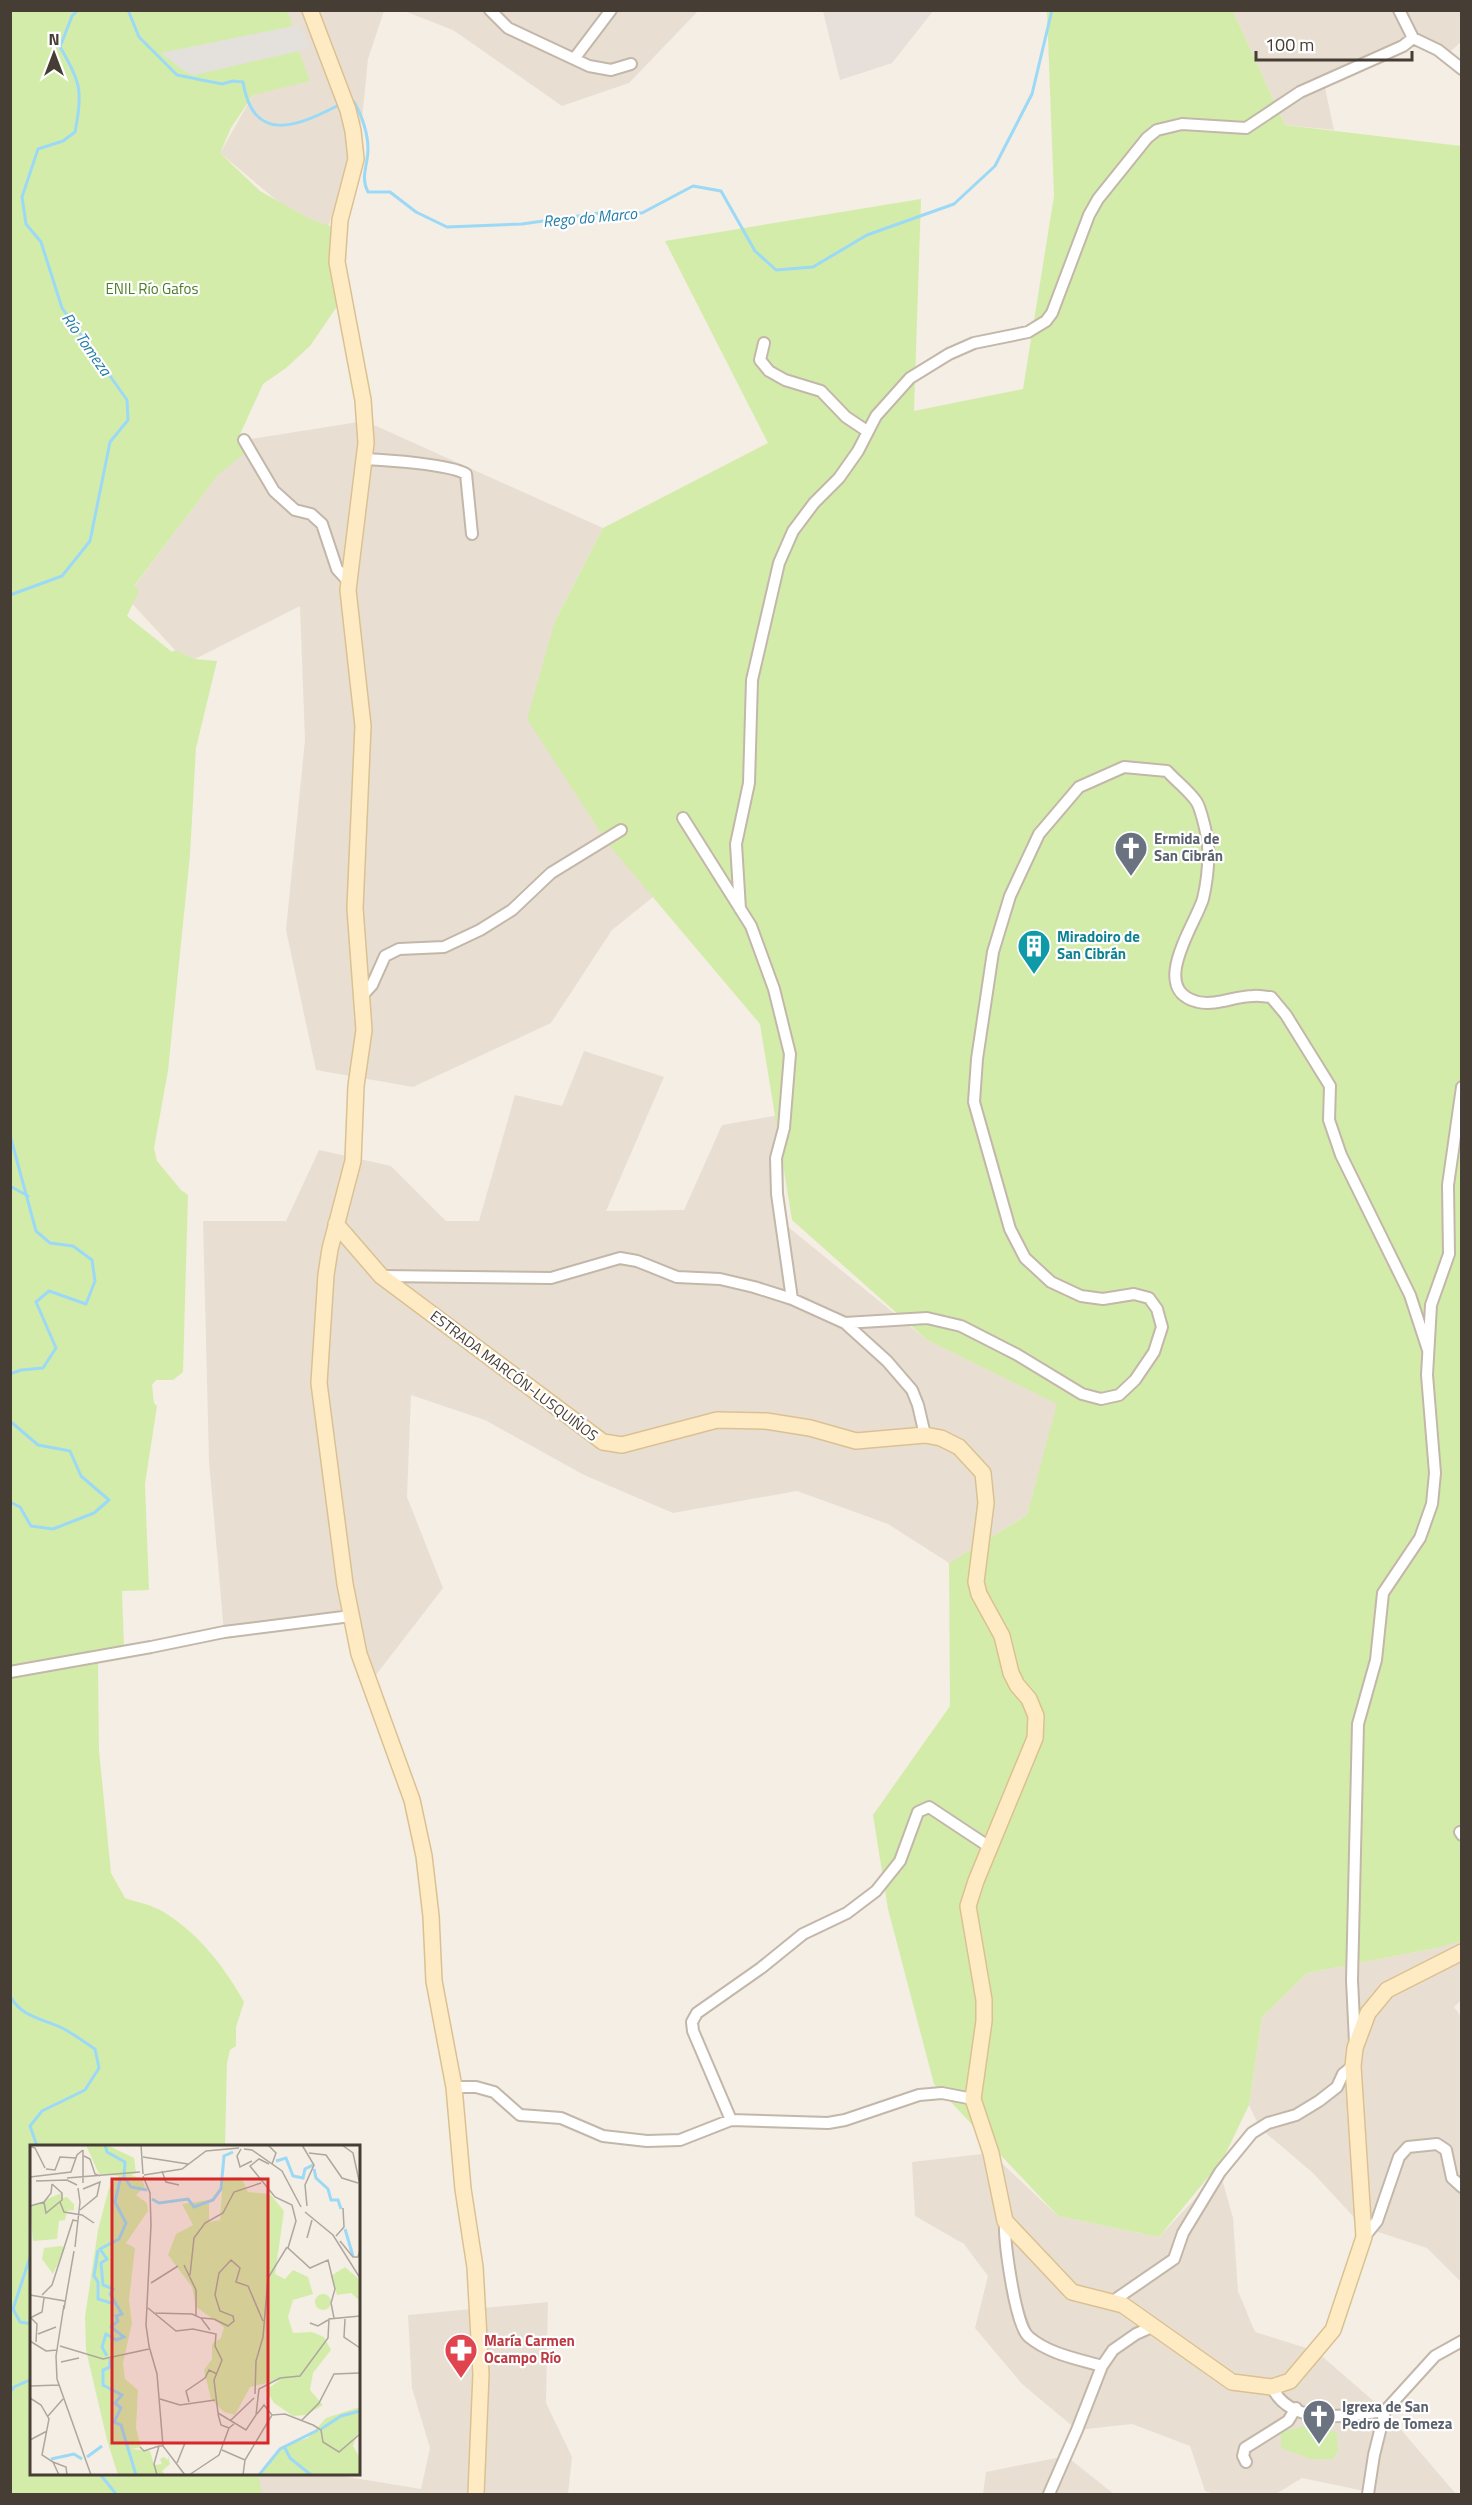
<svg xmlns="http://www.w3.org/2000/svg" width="1472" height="2505" font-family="'Titillium Web',sans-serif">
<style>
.residential{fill:#e8dfd2}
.industrial{fill:#e6dfda}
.green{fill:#d4ecaa}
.parking{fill:#e4e1dd}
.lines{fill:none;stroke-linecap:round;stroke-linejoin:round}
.stream{stroke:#9bd9f6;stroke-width:3}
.street-casing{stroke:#c3b7a9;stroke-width:14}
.secondary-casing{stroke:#dbc192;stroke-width:18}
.street{stroke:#fff;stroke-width:10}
.secondary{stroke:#ffebc3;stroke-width:15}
.labels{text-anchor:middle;stroke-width:4.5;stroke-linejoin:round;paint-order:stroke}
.park-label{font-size:15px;fill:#4d7d23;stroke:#fff}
.worship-label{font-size:15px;font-weight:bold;fill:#5b616d;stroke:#fff;text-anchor:start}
.culture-label{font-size:15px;font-weight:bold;fill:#0d838f;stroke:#fff;text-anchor:start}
.street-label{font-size:15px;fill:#463d34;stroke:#fff}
.health-label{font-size:15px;font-weight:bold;fill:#be3a42;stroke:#fff;text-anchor:start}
.water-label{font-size:16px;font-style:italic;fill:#237da9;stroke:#fff}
.inset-river{fill:none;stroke:#9bd9f6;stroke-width:3}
.inset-road{fill:none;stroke:#aea79e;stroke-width:1.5}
.view{fill:#d62828;fill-opacity:0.15;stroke:#d62828;stroke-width:3}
.inset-edge{fill:none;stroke:#463d34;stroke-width:3}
</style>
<rect width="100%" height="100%" fill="#f4eee4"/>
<!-- residential -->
<path class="residential" d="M256,11H384L368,59L362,119L324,240L220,153L253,95Z
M404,11H698L629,83L562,106L453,30Z
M1233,11H1461V42L1445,56L1413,38L1324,83L1334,130L1285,125Z
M365,421L603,528L555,621L536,732L653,897L612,930L551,1023L413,1087L316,1070L286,930L305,740L300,606L187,663L126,597L244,440Z
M584,1051L664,1077L606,1211L684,1210L722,1125L785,1114L782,1222L927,1340L1058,1404L1027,1515L949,1563L888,1524L797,1491L673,1513L584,1475L485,1420L411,1395L407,1497L443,1588L369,1684L351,1616L224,1632L209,1461L203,1221H286L319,1150L391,1166L446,1221H479L515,1095L562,1106Z
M1461,1939V2000L1454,2007L1462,2018L1461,2282L1427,2248L1363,2227L1313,2173L1260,2128L1249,2105L1262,2017L1307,1973L1437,1948Z
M991,2153L1058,2216L1159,2237L1220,2172L1233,2218L1238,2291L1255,2332L1316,2351L1385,2411L1456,2494H1368L1369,2492L1302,2478L1276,2494H1214L1205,2491L1190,2446L1132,2424L1077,2430L1022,2384L975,2328L988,2276L964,2244L915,2216L912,2162Z
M548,2302L546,2403L572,2457L568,2494H248L243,2474H339L342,2476L421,2489L430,2448L412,2388L408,2315Z
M1066,2456L1114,2494H983L986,2472Z"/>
<!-- industrial -->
<path class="industrial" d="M823,11V10L933,11L892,63L840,80Z"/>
<!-- green -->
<path class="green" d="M13,10L285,11L290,16L294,38L310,81L253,95L231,128L220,153L260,191L310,219L332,227L331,266L338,305L310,346L286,368L263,384L237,441L244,440L239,446L246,452L218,475L134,586L139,591L127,616L172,652L175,650L194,659L217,661L196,748L190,855L168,1071L154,1148L157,1161L181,1190L188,1195L183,1372L173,1380H156L152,1385L154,1403L157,1406L145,1484L149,1590L122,1591L124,1648L102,1656L98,1664L99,1750L111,1873L125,1898C136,1902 149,1904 160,1910C197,1931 224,1966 244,2002L236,2027V2046L230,2050L227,2063L225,2146H32V2474H258L262,2494H10L11,12Z
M1047,11H1233L1285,125L1461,146V1941L1437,1948L1307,1973L1262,2017L1249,2105L1223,2159L1159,2237L1058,2216L934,2084L888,1909L873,1815L950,1706L949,1563L1027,1515L1057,1404L927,1340L792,1220L760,1024L608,844L527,719L555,621L603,528L768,443L665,241L921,199L914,411L1023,389L1054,196Z
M1313,2424H1320L1337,2433L1338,2451L1333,2459H1311L1281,2448V2432Z"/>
<!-- parking -->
<path class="parking" d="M298,25L312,48L194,75L187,73L161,53Z"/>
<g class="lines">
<!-- stream -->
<path class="stream" d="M128,10L139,37L177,75L222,84L233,81L243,82C253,144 296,127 337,106
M354,102C362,115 368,134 368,149C368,165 360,177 368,192H390L416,212L447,227L522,224L607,212L642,213L693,186L721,191L755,251L776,270L813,267L867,235L954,204L995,166L1032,94L1052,10
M10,595L62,576L90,541L110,442L128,420L127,400L62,308L41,242L26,224L22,197L38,149L63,141L75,132C83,92 81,82 60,47L72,16L78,10
M10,1042V1047
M10,1135L36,1231L50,1243L73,1246L92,1260L95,1281L86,1304L49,1291L36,1302L56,1348L43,1368L21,1370L10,1374
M10,1186L28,1196
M10,1421L38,1445L70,1451L81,1476L109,1500L94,1513L53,1529L31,1526L20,1507L10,1502
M10,1996C21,2017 43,2019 62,2028C74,2034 84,2042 95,2049L99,2068L85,2090L42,2111L30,2126L37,2146H44
M32,2251L13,2309L20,2322L32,2324
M10,2392L14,2387L32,2379
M100,2474L116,2494"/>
<defs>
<path id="street" d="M490,10L508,28L589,66L611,70L631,64
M1399,10L1413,38L1438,50L1462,69
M574,59L611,10
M764,343L760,360L769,371L785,380L821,391L846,417L867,431
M244,440L274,491L295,510L311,514L322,524L337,569L348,581
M364,459C386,460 449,464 466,474L472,534
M683,818L751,926L774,989L790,1054L784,1128L776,1158L777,1194L792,1299
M740,909L736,844L749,783L752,680L779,563L793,531L814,503L839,478L858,451L876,416L910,378L949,354L974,343L1028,332L1046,321L1052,313L1089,215L1098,199L1147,138L1157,130L1182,124L1246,128L1300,92L1403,46L1413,38
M362,996L372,985L385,956L399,949L444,947L480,930L512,910L551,873L621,830
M381,1276L551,1278L620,1258L637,1261L677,1277L720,1279L754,1287L792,1299L845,1323L887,1361L912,1390L918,1405L925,1435
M845,1323L927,1318L961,1326L1016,1354L1082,1394L1101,1399L1119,1395L1135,1380L1154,1352L1162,1327L1157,1309L1149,1298L1134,1294L1103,1299L1081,1296L1051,1282L1025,1258L1010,1229L974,1102L977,1059L993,952L1010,896L1039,834L1079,787L1124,767L1167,771C1176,781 1188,790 1196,801C1201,808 1207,835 1208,845C1209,863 1207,882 1203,899C1195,925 1148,990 1198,1002C1217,1006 1235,996 1253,996C1259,995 1265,997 1271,997L1286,1015L1330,1086L1329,1120L1341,1155L1410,1295L1428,1350
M10,1672L151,1647L224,1632L351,1616
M1460,1832L1462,1835
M1355,2042L1352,1980L1358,1724L1376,1660L1383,1593L1420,1538L1432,1504L1435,1473L1427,1375L1431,1305L1449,1254L1448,1185L1462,1087
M454,2087H476L494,2092L520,2115L561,2118L603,2136L647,2141L680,2140L731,2120L828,2123L845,2120L919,2095L942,2093L973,2099
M731,2120L693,2031L692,2022L697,2013L761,1968L803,1934L847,1913L876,1891L900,1861L918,1812L929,1807L991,1848
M1005,2221C1004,2241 1015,2326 1029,2337C1049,2354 1078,2359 1102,2366
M1364,2237L1377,2221L1399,2157L1408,2147L1437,2144L1446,2150L1452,2178L1462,2187
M1113,2301L1174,2259L1183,2233L1220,2172L1252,2133L1268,2123L1296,2115L1319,2101L1337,2087L1343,2074L1353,2066
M1272,2387C1291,2428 1350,2415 1385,2411
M1246,2462L1243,2456L1245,2448L1288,2421L1296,2408
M1049,2494L1077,2430L1102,2366L1113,2350L1136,2334L1154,2326
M1368,2494L1374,2455L1385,2411L1435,2356L1462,2341"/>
<path id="secondary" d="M310,10L348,110L353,131L356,159L340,220L337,262L363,400L366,443L348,590L363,726L355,908L364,1030L356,1086L353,1161L330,1249L326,1275L319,1383L345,1584L359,1654L412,1800L424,1856L431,1916L434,1981L454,2087L463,2189L475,2267L481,2374L476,2494
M336,1224L381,1276L603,1442L622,1445L717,1420L766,1421L810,1428L856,1441L925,1435L941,1438L959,1447L983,1473L986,1503L976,1582L979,1594L1002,1636L1011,1673L1017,1685L1029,1699L1036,1716L1035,1738L976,1881L968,1906L984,2000V2021L973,2099L991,2153L1005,2221L1072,2292L1123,2305L1232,2382L1272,2387L1290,2381L1333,2330L1364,2237L1353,2066L1355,2048L1368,2013L1387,1990L1462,1952"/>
</defs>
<!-- street casing -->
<use href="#street" class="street-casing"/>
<!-- secondary casing -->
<use href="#secondary" class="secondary-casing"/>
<!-- street -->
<use href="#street" class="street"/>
<!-- secondary -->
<use href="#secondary" class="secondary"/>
</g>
<!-- icons -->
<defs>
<symbol id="church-pin" viewBox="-11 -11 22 30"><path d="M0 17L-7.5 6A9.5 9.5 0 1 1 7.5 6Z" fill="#6b7280" stroke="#fff"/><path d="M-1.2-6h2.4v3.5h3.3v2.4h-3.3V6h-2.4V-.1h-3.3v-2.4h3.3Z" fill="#fff"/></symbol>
<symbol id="building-pin" viewBox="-11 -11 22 30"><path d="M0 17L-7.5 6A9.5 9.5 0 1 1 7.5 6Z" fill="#0f9aa8" stroke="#fff"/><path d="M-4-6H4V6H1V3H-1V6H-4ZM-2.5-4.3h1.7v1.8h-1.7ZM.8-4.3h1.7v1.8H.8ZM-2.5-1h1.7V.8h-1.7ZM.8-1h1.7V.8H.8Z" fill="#fff"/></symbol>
<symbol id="pharmacy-pin" viewBox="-11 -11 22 30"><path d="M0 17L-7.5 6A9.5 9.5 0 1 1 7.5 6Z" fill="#e0444e" stroke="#fff"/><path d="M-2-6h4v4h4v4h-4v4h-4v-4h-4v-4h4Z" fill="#fff"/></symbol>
</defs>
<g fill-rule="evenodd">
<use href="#church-pin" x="1112" y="829" width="38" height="52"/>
<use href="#building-pin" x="1015" y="927" width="38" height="52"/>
<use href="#pharmacy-pin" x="442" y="2331" width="38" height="52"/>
<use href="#church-pin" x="1300" y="2397" width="38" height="52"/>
</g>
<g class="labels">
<!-- park labels -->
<g class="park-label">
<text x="152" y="294">ENIL Río Gafos</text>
</g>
<!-- worship labels -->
<g class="worship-label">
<text x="1154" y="844">Ermida de<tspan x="1154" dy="17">San Cibrán</tspan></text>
<text x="1342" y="2412">Igrexa de San<tspan x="1342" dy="17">Pedro de Tomeza</tspan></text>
</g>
<!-- culture labels -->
<g class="culture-label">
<text x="1057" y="942">Miradoiro de<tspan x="1057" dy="17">San Cibrán</tspan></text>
</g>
<!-- street labels -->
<g class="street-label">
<text transform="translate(514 1376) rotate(37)" y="5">ESTRADA MARCÓN-LUSQUIÑOS</text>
</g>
<!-- health labels -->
<g class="health-label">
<text x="484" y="2346">María Carmen<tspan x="484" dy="17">Ocampo Río</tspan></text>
</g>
<!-- water labels -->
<g class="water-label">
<text transform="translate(590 217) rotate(-5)" y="6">Rego do Marco</text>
<text transform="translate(87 344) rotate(55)" y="6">Río Tomeza</text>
</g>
</g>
<!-- overview -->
<g transform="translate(30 2145)">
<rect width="330" height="330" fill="#f4eee4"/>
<path d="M56,0H77L104,13L106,28L101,30L112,34L115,42L106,50L117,58L118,66L96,98L105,103L99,155L102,178L93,218L95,234L108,245L106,283L111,302L101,304L120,306L124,320L132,319L130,314L134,312L138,315V311L140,319L132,326L135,330H88L77,295L56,205L55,172L68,85L79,43L89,31L69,29ZM211,32L218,47L240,49L254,66L245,129L255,134L263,125L278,132L283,149L263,155L258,172L263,188L282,187L294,192L301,205L283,228L280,245L293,260L276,270L263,271L244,258L236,245L250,235L220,242L205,270L194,267L181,254L174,225L182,214V199L191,193L194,182L166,162L162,142L138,110L146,89L163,80L152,59L179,55V77L190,75L193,33ZM31,48L32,53L37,52L44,59V65L37,66L35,75L29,76L27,94L3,96L0,62ZM31,101L35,103L23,129L12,114L14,103ZM315,122L330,135V156L321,148L307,150L301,131ZM285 157a8 8 0 1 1 16 0a8 8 0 1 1-16 0ZM330,262V283L323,301L330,313V330H229L253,301L278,293L296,273Z" fill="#d4ecaa"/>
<path class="inset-river" d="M75,0L77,7L95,17L94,32M246,16L256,13L263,31L273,33L275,24L283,20M284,24L286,33L298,44L301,55H308L311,64M122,54L129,58L158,54L164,62L183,55L191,44L194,11L203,7M315,84L323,111M68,105L64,131L68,137V154L84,159M77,211L72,202L76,189L86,195L94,192L81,182L88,176L86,171L92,169L80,149L83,144L73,140L71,118L77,114L70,104L89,94L96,78L85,57L90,35L94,32L101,42L117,45M80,214V222L73,225V240L92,250L85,258L91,263L84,277L91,280L106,330M291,284L311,271L330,266M255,303L260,313L281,330M57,312L72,301M21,314L44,309L52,314M229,330L250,304L288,285"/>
<path class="inset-road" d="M111,0L113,29M238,0L246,8L242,19M272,0L284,20L275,40L277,61M312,0L323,8L330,40M0,1L5,3L15,23M211,4L207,11L210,22L222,16M214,4L222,5L252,26L271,62M53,5V38M279,8L296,10L312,33L328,38M54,11L60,14L65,29L70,31M113,12L158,19M239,19L229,14L220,21L245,52L262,60L266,76L258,103L280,123L298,115L305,144L301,158L304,173M16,24L25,25L30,12L46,13M132,26L136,37L149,40M114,30L152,24L176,6L209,3M113,31L120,48L121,80L116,180L119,201L127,229L133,301L155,330M0,32L41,27L47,10L53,5M37,33L110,27M6,36L37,35L47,40M330,53V75M14,57L16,68L32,55V48L22,39M30,57L34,67L52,70L64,78M0,61L14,57L21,48L22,39M50,65L67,51L70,37L53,44M275,67L303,90L330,133M306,91L314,82L313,63M277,93L282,75M310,96L323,112H328L330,105M45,102L50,57L48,43M154,120L166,145V171M160,130L164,93L175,78L193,68L204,47L231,38M121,138L148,121M0,150L35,156M12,150L22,140L43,75L47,76M34,160L26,211L27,234L61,330M118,163L146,186L163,184L186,189L185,201L192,215L184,235L188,268L216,285L226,270L229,244L250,233L270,231L298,193L299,174L330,171M34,164L44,106M123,168L162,169L171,173L180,185M0,172L7,179L6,197M0,173L12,167L14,153M171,173L184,174L198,181L204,176L203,171L190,166L185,150L189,128L201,115L210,123L206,137L218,141L233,176M315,174L314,192L330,203M280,178L288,181L298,175M8,189L26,182M0,196L16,206L27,205M30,201L73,214L119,204M31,217L49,213M0,241L29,240M225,249L226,216L233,192L238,133L257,102M0,253L11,260L19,274L12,310L23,317L29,330M130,254L150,260L185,255M159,257L156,246L175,233L179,225L187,229M188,269L191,280L199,283M227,269L234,260L242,270L255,269L283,280L291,285L293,297L309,307L330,289M18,271L33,254M272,275L289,258L304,229L330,228M200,276L224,253M0,295L17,286M110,302L114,306L129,301M192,305L215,315M23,317L36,322L37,330M147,318L155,298M127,330L124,319L129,301H133M159,330L189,310L199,283L204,279M213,330L215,315L242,270"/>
<path class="view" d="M82,34H238V298H82Z"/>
<rect width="330" height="330" class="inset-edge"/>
</g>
<!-- border -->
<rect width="1472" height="2505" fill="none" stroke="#463d34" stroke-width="24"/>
<!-- north arrow -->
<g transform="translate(54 54)" stroke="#ffffff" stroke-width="4.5" paint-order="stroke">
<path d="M0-4.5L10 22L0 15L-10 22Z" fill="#463d34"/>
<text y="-9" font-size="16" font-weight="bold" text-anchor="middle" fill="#463d34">N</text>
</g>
<!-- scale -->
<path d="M1256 51v9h156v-9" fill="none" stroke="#463d34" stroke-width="3"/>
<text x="1265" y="51" font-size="18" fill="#463d34" stroke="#ffffff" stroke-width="4.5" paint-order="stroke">100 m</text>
</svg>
